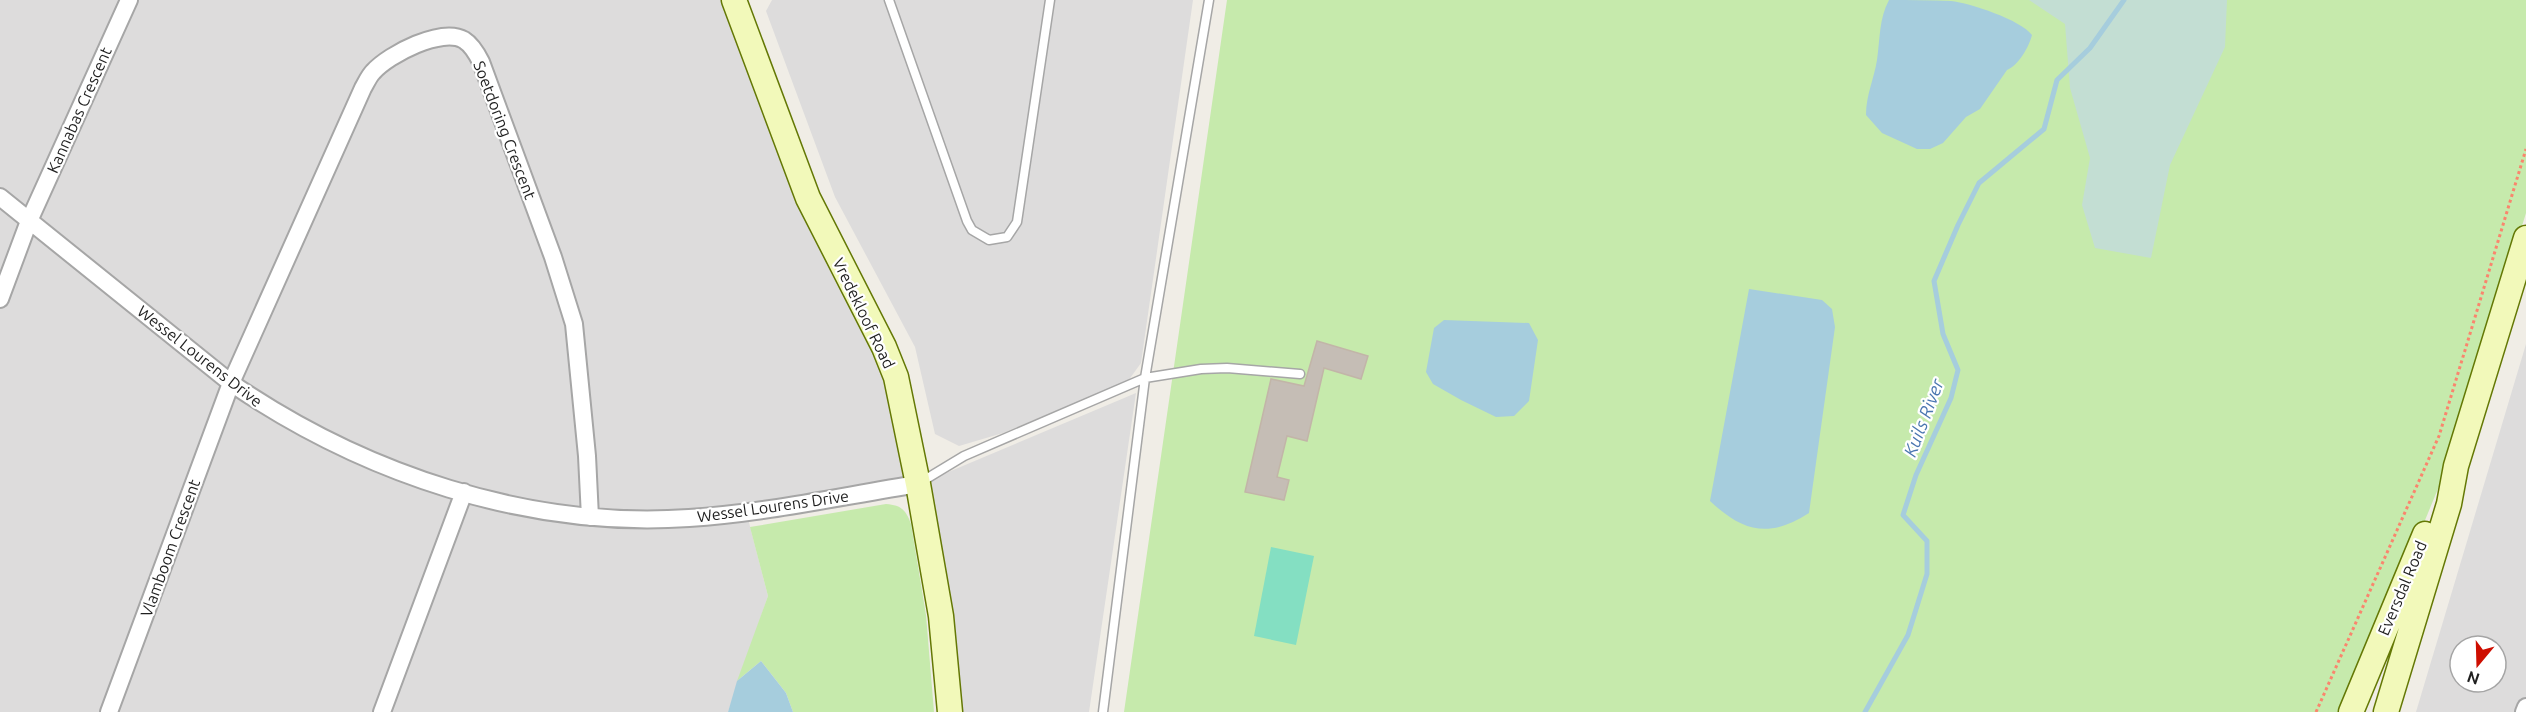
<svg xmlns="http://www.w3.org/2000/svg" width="2526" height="712" font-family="Ubuntu,sans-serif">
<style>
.residential{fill:#dddcdc;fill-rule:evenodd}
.grass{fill:#c6eaac}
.wetland{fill:#c3ded3}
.pitch{fill:#84dfc2}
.water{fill:#a6cddd}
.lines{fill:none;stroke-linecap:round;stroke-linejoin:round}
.stream{stroke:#a6cddd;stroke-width:5}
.building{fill:#c5bdb5;stroke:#c2b5a8;stroke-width:1.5}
.lane-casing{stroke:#a6a6a6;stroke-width:11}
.street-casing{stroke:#a6a6a6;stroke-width:20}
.secondary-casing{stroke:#647805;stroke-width:27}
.path{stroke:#fa856d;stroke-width:3;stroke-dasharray:3 3;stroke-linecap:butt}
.lane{stroke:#fff;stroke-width:8}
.street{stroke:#fff;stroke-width:16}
.secondary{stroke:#f2f9ba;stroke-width:24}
.labels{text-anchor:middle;stroke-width:4.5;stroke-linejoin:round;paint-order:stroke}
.street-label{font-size:16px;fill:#1f1f1f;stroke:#fff}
.water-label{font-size:18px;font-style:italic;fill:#4b77b0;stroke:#fff}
</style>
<rect width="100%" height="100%" fill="#f0ede6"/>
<!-- residential -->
<path class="residential" d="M0,0H736L809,198L886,347L920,482L746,511L768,596L728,712H0Z
M772,0H1193L1141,363L1128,381L1003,433L959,446L935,434L915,347L835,197L766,11Z
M2526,344V712H2416ZM2460,646H2496V682H2460Z
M1136,393L1089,712H952L920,484Z"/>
<!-- grass -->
<path class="grass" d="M1227,0H2526V213L2449,462L2346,712H1124Z
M886,504C901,505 906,510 911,524L926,615L934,712H793L786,693L761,661L737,681L768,596L750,527Z"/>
<!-- wetland -->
<path class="wetland" d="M2029,0H2227L2225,47L2170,165L2151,258L2095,248L2082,205L2090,158L2070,88L2065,24Z"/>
<!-- pitch -->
<path class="pitch" d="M1271,547L1314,556L1296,645L1254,636Z"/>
<!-- water -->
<path class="water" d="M1889,0C1909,0 1931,0 1951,1C1970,3 2021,20 2032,35C2029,47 2018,66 2007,70L1980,109L1966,117L1943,143L1930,149H1917L1882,133L1866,115C1866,95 1874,79 1877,60C1880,40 1879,18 1889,0Z
M1749,289L1822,300L1832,309L1835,327L1809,513C1770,538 1744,533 1710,501Z
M1444,320L1529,323L1538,340L1529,401L1514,416L1496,417L1461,400L1433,384L1426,372L1434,328Z
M761,661L786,693L793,712H728L737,681Z"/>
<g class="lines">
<!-- stream -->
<path class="stream" d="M1865,712L1908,635L1927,574V541L1903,515L1916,475L1951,398L1958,370L1943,334L1934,281L1958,225L1979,183L2044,129L2057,80L2090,48L2124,0"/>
</g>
<!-- building -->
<path class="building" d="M1317,341L1368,356L1361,379L1324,368L1307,441L1287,436L1277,477L1289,480L1284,500L1245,492L1271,379L1304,386Z"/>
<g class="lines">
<defs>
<path id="lane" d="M889,0L967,221L972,230L989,240L1007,237L1017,222L1050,0
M921,482L964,456L1145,378L1201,369L1227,368L1300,374
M1103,712L1145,378L1209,0"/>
<path id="street" d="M0,197L231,383C364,474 527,529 689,518C766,513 842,496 918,484
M0,299L29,221L129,0
M109,712L231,383L363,88C366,83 369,76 373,72C389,54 442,27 464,40C472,45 477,54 481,62L553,257L574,324L587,456L590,517
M382,712L464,492
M2524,712L2526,707"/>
<path id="secondary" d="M734,0L808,198L884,347L896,377L918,484L941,616L950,712
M2351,712L2425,534
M2386,712L2449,504L2456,466L2526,238"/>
</defs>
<!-- lane casing -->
<use href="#lane" class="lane-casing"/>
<!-- street casing -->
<use href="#street" class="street-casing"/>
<!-- secondary casing -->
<use href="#secondary" class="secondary-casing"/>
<!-- path -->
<path class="path" d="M2316,712L2439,436L2526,149"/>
<!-- lane -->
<use href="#lane" class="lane"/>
<!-- street -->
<use href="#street" class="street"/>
<!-- secondary -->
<use href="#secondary" class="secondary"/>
</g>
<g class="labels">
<!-- street labels -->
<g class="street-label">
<text transform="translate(79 110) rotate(-66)" y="6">Kannabas Crescent</text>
<text transform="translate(505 130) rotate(69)" y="6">Soetdoring Crescent</text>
<text transform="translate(864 313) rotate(64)" y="6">Vredekloof Road</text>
<text transform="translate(200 356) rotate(38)" y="6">Wessel Lourens Drive</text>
<text transform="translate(773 506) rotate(-8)" y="6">Wessel Lourens Drive</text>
<text transform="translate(170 548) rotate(-70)" y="6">Vlamboom Crescent</text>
<text transform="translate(2402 588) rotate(-67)" y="6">Eversdal Road</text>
</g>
<!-- water labels -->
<g class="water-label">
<text transform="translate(1924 418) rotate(-69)" y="6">Kuils River</text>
</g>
</g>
<!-- north arrow -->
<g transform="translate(2478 664) rotate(199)"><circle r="28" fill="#ffffff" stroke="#a5a5a5" stroke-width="1.5"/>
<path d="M0-4.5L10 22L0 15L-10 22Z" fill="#ce0e00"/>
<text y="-9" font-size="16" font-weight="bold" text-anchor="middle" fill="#1f1f1f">N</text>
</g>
</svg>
